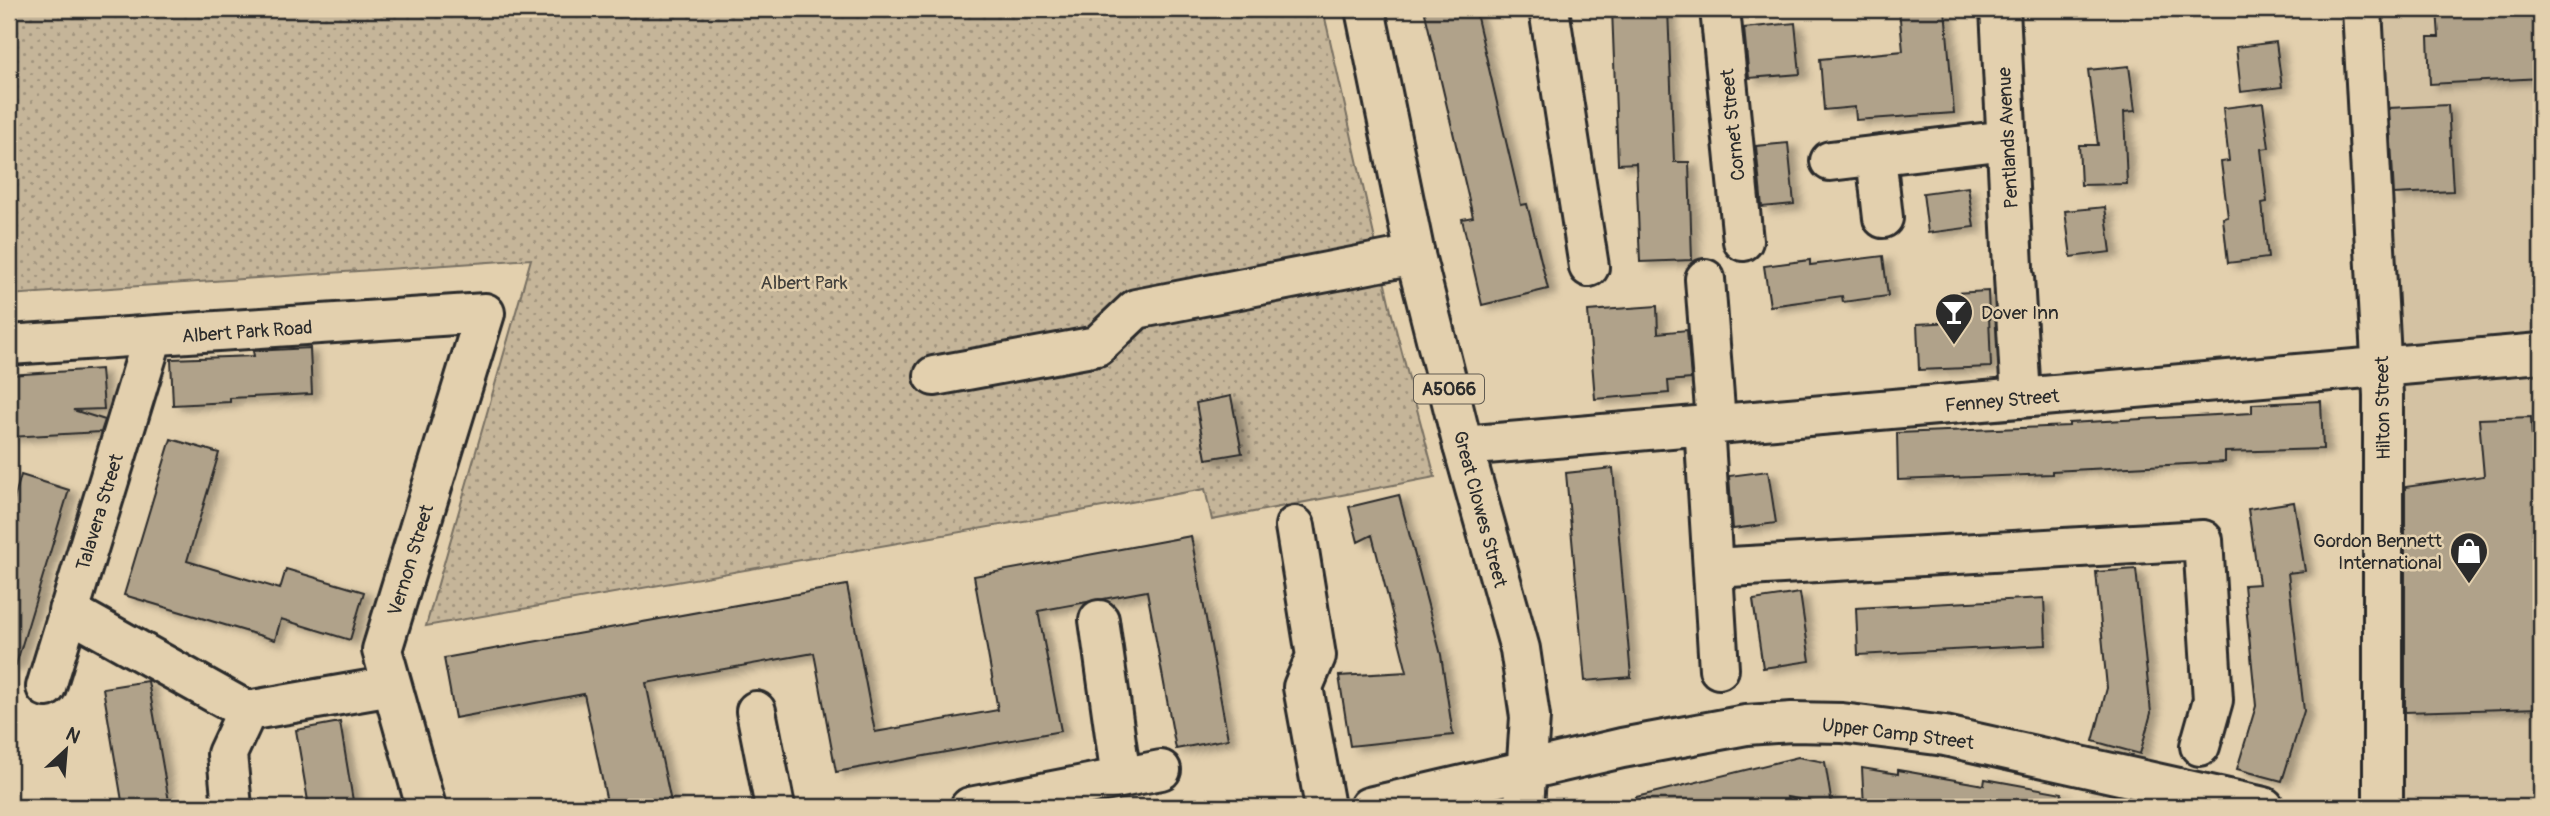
<svg xmlns="http://www.w3.org/2000/svg" width="2550" height="816" font-family="Pangolin,sans-serif">
<style>
.built{fill:#d4c2a3}
.park{fill:url(#park-dots);stroke:#787062;stroke-width:2}
.building{fill:#b0a28a;stroke:#2b2b2b;stroke-width:2;filter:url(#shadow)}
.lines{fill:none;stroke-linecap:round;stroke-linejoin:round}
.minor-casing{stroke:#2b2b2b;stroke-width:44}
.major-casing{stroke:#2b2b2b;stroke-width:44}
.minor{stroke:#e3d0ae;stroke-width:38}
.major{stroke:#e3d0ae;stroke-width:38}
.labels{text-anchor:middle;stroke-width:5;stroke-linejoin:round;paint-order:stroke}
.shield{fill:#e3d0ae;stroke:#625c52;stroke-width:2}
.shield-label{font-size:18px;font-weight:bold;fill:#2b2b2b}
.street-label{font-size:19px;fill:#2b2b2b;stroke:#e3d0ae}
.park-label{font-size:19px;fill:#42403c;stroke:#e3d0ae}
.poi-label{font-size:19px;fill:#2b2b2b;stroke:#e3d0ae;text-anchor:start}
</style>
<defs>
<pattern id="park-dots" width="8" height="8" patternUnits="userSpaceOnUse" patternTransform="scale(1.75)"><rect width="8" height="8" fill="#c5b599"/><path d="M2 2h.1M6 6h.1" fill="none" stroke="#a0937d" stroke-width="1.8" stroke-linecap="round"/></pattern>
<filter id="shadow"><feDropShadow dx="8" dy="4.5" stdDeviation="3.5" flood-color="#0004"/></filter>
</defs>
<rect width="100%" height="100%" fill="#e3d0ae"/>
<filter id="ink" filterUnits="userSpaceOnUse"><feTurbulence type="fractalNoise" baseFrequency=".0143" numOctaves="2"/><feDisplacementMap in="SourceGraphic" scale="14" xChannelSelector="R" yChannelSelector="G"/><feConvolveMatrix kernelMatrix="1 2 1 2 8 2 1 2 1" color-interpolation-filters="sRGB"/></filter>
<g filter="url(#ink)">
<!-- built -->
<path class="built" d="M2373,9H2541V807H2405L2394,715Z
M2091,787L2166,807H2086Z"/>
<!-- park -->
<path class="park" d="M9,9H1323L1391,311L1435,477L1212,520L1205,489L426,626L531,259L9,295Z"/>
<!-- building -->
<path class="building" d="M1424,9H1475L1521,205L1527,204L1548,289L1482,305L1462,219L1473,217Z
M1612,9H1668L1674,162H1689L1692,260L1640,262L1636,163L1618,164Z
M1899,9H1945L1954,113L1856,120L1855,107L1824,110L1820,59L1903,51Z
M2437,9H2541V78L2430,84L2428,37H2439Z
M1795,23L1800,74L1749,78L1744,28Z
M2276,42L2282,87L2241,92L2236,47Z
M2129,66L2135,111L2124,112L2127,184L2081,185L2079,145H2098L2088,70Z
M2263,103L2269,148L2261,149L2267,202L2262,203L2268,258L2228,263L2223,218L2228,217L2221,162L2229,161L2223,108Z
M2448,105L2453,191L2394,194L2389,108Z
M1788,143L1794,204L1762,207L1756,146Z
M1968,187L1974,227L1928,233L1923,193Z
M2105,207L2111,252L2071,257L2065,211Z
M1883,256L1888,296L1843,302L1842,296L1770,306L1764,266L1810,260V265Z
M1988,291L1991,367L1919,370L1917,324L1955,322L1954,293Z
M1657,306L1658,333L1687,330L1691,379L1668,381L1669,393L1595,399L1588,311Z
M310,348L312,394L230,398V402L173,405L171,359L254,356L253,351Z
M101,369L104,409L73,410L105,420L101,432L9,437V375Z
M1231,396L1242,453L1206,459L1196,403Z
M2321,401L2323,449L2225,452V462L2052,471V474L1898,480L1897,433L2069,426V423L2252,413V404Z
M2531,417L2533,463L2541,462V708L2405,712V487L2484,476L2479,419Z
M171,439L219,453L187,561L280,589L286,569L364,592L350,640L281,619L275,640L124,595Z
M1613,468L1631,677L1585,681L1566,473Z
M1768,471L1776,523L1733,529L1729,476Z
M21,475L69,490L16,665L9,664V517Z
M1399,495L1441,655L1453,735L1350,746L1339,676L1407,672L1372,535L1358,542L1349,507Z
M2294,502L2305,571L2288,573L2304,711L2282,781L2237,769L2256,706L2244,585L2259,584L2248,509Z
M1191,536L1228,739L1176,749L1147,591L1038,611L1061,731L836,772L814,653L646,683L672,807H608L584,694L455,718L444,658L847,585L875,732L998,710L974,576Z
M2136,569L2151,713L2140,754L2093,741L2107,688L2096,572Z
M1800,593L1810,661L1763,668L1753,600Z
M2044,598L2046,645L1858,655L1856,608Z
M148,681L170,807H123L103,688Z
M340,722L354,807H309L296,730Z
M1798,757L1825,762L1832,805L1787,797L1789,807H1637L1636,797Z
M1862,768L1898,774V770L1984,785L1985,779L2062,793L2060,807H1864Z"/>
<g class="lines">
<defs>
<path id="minor" d="M1549,9L1589,267
M1720,9L1743,241
M2000,9L2013,267
M2362,9L2383,395V807
M1876,156L1883,218
M1830,161L2007,140
M2014,277L2021,398
M1705,279L1716,423
M9,345L485,313L382,650L426,807
M934,376L1097,346L1136,309L1415,255
M1704,424L1719,669
M1463,446L2541,353
M1295,526L1316,656L1303,687L1325,807
M1713,568L2203,540L2213,700L2200,746
M68,611L247,711
M1099,620L1121,778
M46,687L153,336
M756,711L775,807
M232,807L227,754L247,711L392,686
M970,807L1161,770"/>
<path id="major" d="M1365,9L1415,255L1463,446L1520,649L1530,717L1524,807
M1369,807L1622,748L1746,725L1792,722L1842,723L1945,736L2264,807"/>
</defs>
<!-- minor casing -->
<use href="#minor" class="minor-casing"/>
<!-- major casing -->
<use href="#major" class="major-casing"/>
<!-- minor -->
<use href="#minor" class="minor"/>
<!-- major -->
<use href="#major" class="major"/>
</g>
</g>
<!-- icons -->
<defs>
<symbol id="bar-pin" viewBox="-11 -11 22 30"><path d="M0 17L-7.5 6A9.5 9.5 0 1 1 7.5 6Z" fill="#2b2b2b" stroke="#e3d0ae"/><path d="M-6-5H6L.8 .8V4.5H3.5V6h-7V4.5H-.8V.8Z" fill="#fff"/></symbol>
<symbol id="shop-pin" viewBox="-11 -11 22 30"><path d="M0 17L-7.5 6A9.5 9.5 0 1 1 7.5 6Z" fill="#2b2b2b" stroke="#e3d0ae"/><path d="M-5-2.5h2.3a2.7 3.5 0 0 1 5.4 0H5L5.5 6h-11ZM-1.5-2.5h3a1.5 2.3 0 0 0-3 0Z" fill="#fff"/></symbol>
</defs>
<g fill-rule="evenodd">
<use href="#bar-pin" x="1932" y="290" width="44" height="60"/>
<use href="#shop-pin" x="2447" y="529" width="44" height="60"/>
</g>
<g class="labels">
<!-- shield labels -->
<rect class="shield" x="1414" y="374.5" width="70" height="29" rx="5"/>
<g class="shield-label">
<text x="1449" y="395">A5066</text>
</g>
<!-- street labels -->
<g class="street-label">
<text transform="translate(1732 125) rotate(-96)" y="7">Cornet Street</text>
<text transform="translate(2007 138) rotate(-93)" y="7">Pentlands Avenue</text>
<text transform="translate(247 331) rotate(-4)" y="7">Albert Park Road</text>
<text transform="translate(2002 400) rotate(-5)" y="7">Fenney Street</text>
<text transform="translate(2382 408) rotate(-91)" y="7">Hilton Street</text>
<text transform="translate(1481 509) rotate(75)" y="7">Great Clowes Street</text>
<text transform="translate(99 512) rotate(-73)" y="7">Talavera Street</text>
<text transform="translate(410 560) rotate(-73)" y="7">Vernon Street</text>
<text transform="translate(1898 733) rotate(7)" y="7">Upper Camp Street</text>
</g>
<!-- park labels -->
<g class="park-label">
<text x="804" y="289">Albert Park</text>
</g>
<!-- poi labels -->
<g class="poi-label">
<text x="1981" y="319">Dover Inn</text>
<text x="2442" y="547" text-anchor="end">Gordon Bennett<tspan x="2442" dy="22">International</tspan></text>
</g>
</g>
<!-- margin -->
<rect width="2550" height="816" fill="none" stroke="#e3d0ae" stroke-width="35"/>
<rect x="18" y="18" width="2515" height="781" fill="none" stroke="#2b2b2b" stroke-width="2.5" filter="url(#ink)"/>
<!-- north arrow -->
<g transform="translate(66 750) rotate(26)" stroke="#e3d0ae" stroke-width="5" paint-order="stroke">
<path d="M0-5L12 26L0 18L-12 26Z" fill="#2b2b2b"/>
<text y="-10" font-size="19" font-weight="bold" text-anchor="middle" fill="#2b2b2b">N</text>
</g>
</svg>
